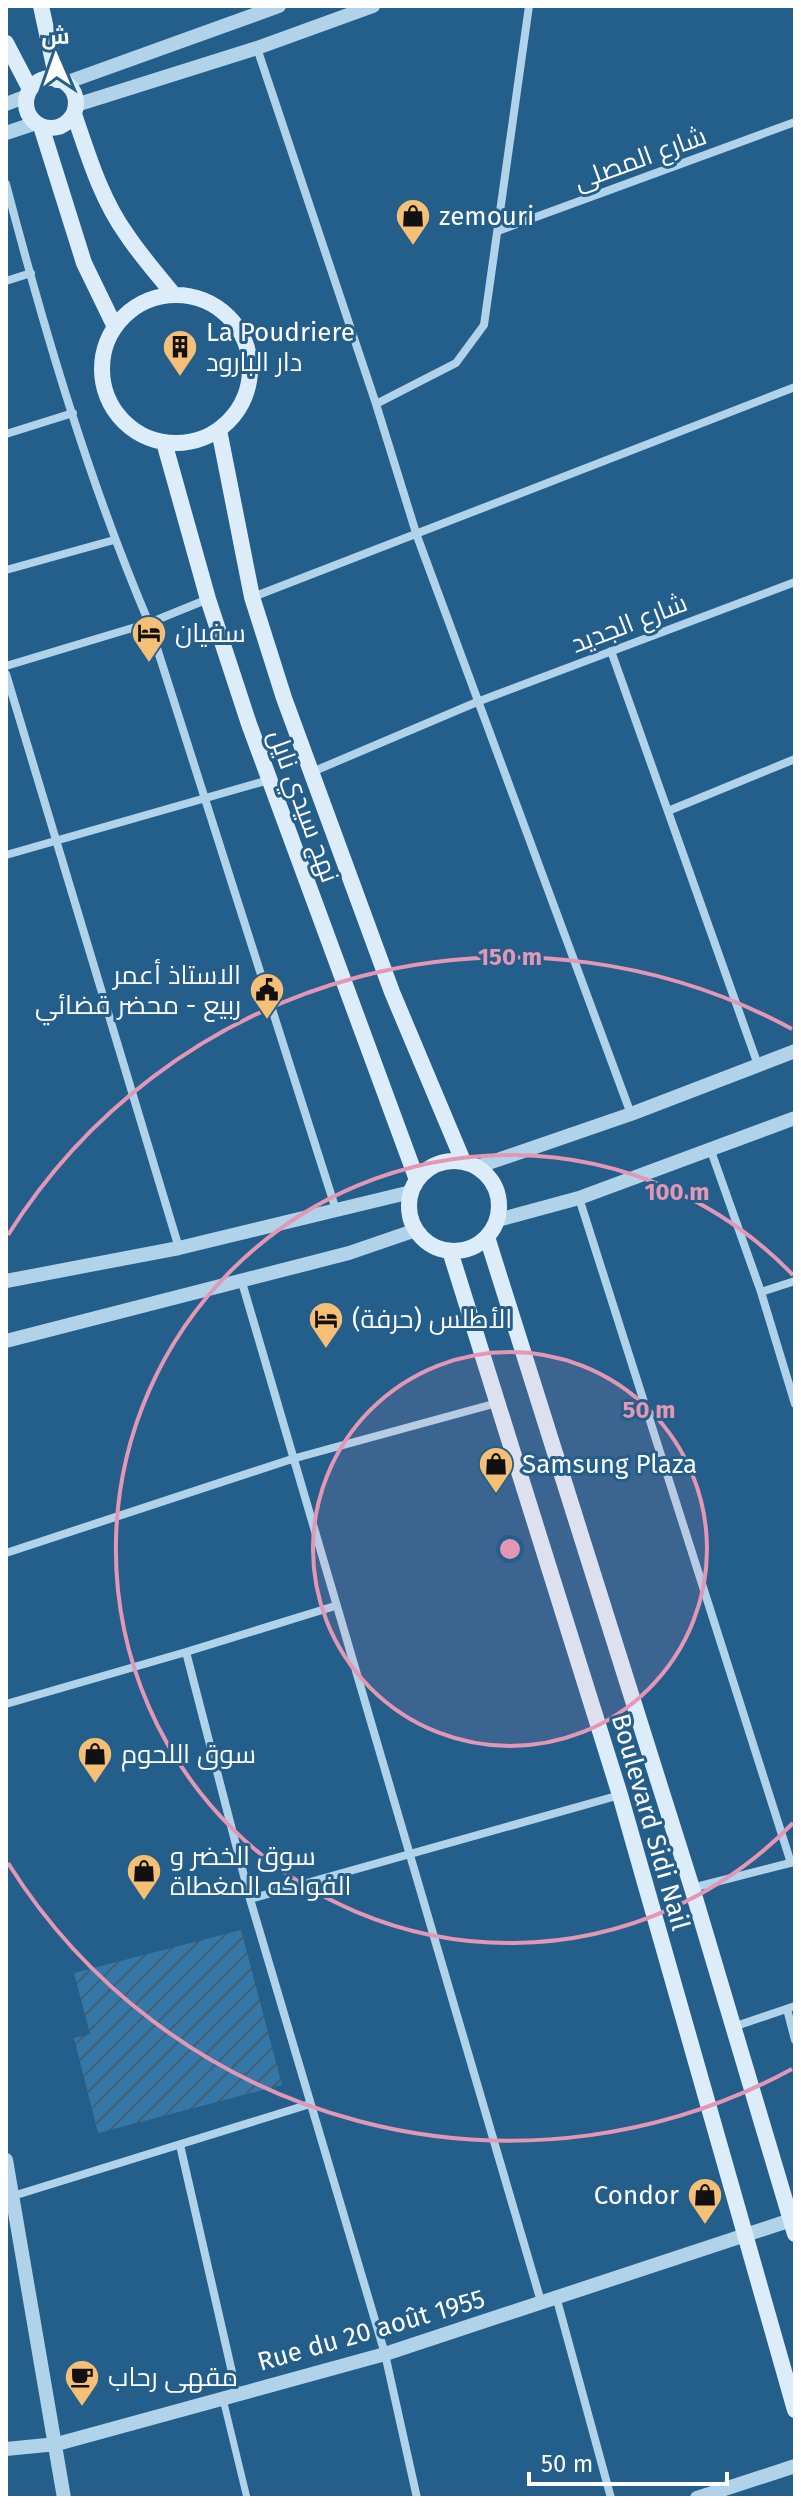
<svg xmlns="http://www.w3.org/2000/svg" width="801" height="2504" font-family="'Fira Sans',Cairo,sans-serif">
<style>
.garden{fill:url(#garden-furrows)}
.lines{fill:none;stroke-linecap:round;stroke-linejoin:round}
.pedestrian{stroke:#b1d3ea;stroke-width:7}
.minor{stroke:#b1d3ea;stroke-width:8}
.tertiary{stroke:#b1d3ea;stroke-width:14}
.secondary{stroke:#dcecf8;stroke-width:16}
.ring{fill:none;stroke:#e497b5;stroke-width:4}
.labels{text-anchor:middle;stroke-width:6;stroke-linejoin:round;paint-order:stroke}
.street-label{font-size:26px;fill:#fff;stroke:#245e8b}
.poi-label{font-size:26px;fill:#fff;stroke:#245e8b;text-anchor:start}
.centre{fill:#e497b5;stroke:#245e8b;stroke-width:4}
.ring-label{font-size:24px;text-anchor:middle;font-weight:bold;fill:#e497b5;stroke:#245e8b;stroke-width:6;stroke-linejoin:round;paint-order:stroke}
</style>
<defs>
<pattern id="garden-furrows" width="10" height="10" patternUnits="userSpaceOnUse" patternTransform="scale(2)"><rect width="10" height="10" fill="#3577a6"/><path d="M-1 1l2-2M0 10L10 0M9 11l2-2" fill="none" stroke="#425f74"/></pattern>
</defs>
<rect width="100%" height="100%" fill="#245e8b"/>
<!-- garden -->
<path class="garden" d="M241,1930L282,2085L98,2133L74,2038L90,2034L74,1973Z"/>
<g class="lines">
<!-- pedestrian -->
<path class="pedestrian" d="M223,2399L247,2498"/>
<!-- minor -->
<path class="minor" d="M257,48L376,404L417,536L631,1114
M6,184C45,333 89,482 149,623L336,1210
M498,231L795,122
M6,281L31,273
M376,404L456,363L484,325L529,6
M6,434L73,413
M6,570L114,540
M253,597L795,387
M611,651L758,1065
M6,666L149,623L208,599
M6,674L179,1248
M312,772L477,702L795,582
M668,811L795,759
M6,855L269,780
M711,1151L761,1292L795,1404
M579,1198L791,1863
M241,1279L542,2305
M761,1292L795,1281
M6,1553L292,1459L497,1403
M186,1652L335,1606
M6,1704L186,1652L250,1899L385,2354L417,2498
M692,1888L794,1862
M250,1899L620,1795
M787,2009L795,2040
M733,2027L795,2006
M180,2145L237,2394
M13,2196L310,2104
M557,2300L611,2498"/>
<!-- tertiary -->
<path class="tertiary" d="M65,83L279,6
M6,104L27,96
M76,105L257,48L373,6
M6,133L36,123
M477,1167L631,1114L795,1051
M498,1220L579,1198L795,1118
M6,1281L179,1248L411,1192
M6,1341L349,1253L416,1230
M6,2160L64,2498
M6,2449L57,2444L385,2354L791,2220
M697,2498L795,2466"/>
<!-- secondary -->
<path class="secondary" d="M41,6L57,80
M6,43L30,89
M26 103a25 25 0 1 1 50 0a25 25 0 1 1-50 0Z
M74,114C88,155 101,199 127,235C141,256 158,275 174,295
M41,126L84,263L115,327
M102 369a74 74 0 1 1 148 0a74 74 0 1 1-148 0Z
M219,430L252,597L284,698L392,992L463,1161
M164,442L208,599L249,724L417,1180
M409 1206a45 45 0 1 1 90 0a45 45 0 1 1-90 0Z
M487,1237L692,1888L795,2234
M450,1251L620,1795L795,2410"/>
</g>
<!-- distance rings -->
<circle cx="510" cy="1549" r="197" fill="#e497b5" fill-opacity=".12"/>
<g class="ring">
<circle cx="510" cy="1549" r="197"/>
<path d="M793 1823A394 394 0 1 1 793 1275"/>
<path d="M792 2069A592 592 0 0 1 8 1863M8 1235A592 592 0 0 1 792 1029"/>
</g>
<!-- icons -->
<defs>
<symbol id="shop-pin" viewBox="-11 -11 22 30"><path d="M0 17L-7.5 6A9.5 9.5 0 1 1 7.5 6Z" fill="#f5bf75" stroke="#245e8b"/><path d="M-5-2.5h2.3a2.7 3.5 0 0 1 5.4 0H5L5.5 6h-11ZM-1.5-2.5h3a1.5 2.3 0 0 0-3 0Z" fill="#111"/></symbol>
<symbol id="building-pin" viewBox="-11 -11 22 30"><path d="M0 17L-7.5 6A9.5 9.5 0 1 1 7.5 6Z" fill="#f5bf75" stroke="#245e8b"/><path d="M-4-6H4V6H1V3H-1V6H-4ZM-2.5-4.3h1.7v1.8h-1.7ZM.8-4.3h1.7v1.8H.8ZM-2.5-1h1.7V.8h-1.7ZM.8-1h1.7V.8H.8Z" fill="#111"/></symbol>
<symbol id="hotel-pin" viewBox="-11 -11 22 30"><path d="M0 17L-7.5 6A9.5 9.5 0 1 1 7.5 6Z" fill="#f5bf75" stroke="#245e8b"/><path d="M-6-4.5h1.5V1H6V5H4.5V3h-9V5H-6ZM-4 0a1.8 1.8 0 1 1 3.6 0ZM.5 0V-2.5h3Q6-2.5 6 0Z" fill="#111"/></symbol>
<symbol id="civic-pin" viewBox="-11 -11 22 30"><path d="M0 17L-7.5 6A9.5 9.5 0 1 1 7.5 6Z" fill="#f5bf75" stroke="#245e8b"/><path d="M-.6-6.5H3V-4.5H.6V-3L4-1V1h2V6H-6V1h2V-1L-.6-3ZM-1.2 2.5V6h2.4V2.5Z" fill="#111"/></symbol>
<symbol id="cafe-pin" viewBox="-11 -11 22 30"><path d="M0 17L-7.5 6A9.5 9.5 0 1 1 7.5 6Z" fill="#f5bf75" stroke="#245e8b"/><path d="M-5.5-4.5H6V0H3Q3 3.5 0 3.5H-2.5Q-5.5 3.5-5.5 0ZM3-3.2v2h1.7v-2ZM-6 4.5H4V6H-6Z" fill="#111"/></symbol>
</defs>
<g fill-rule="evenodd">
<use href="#shop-pin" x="393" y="196" width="40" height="54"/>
<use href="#building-pin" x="160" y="327" width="40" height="54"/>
<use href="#hotel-pin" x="129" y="613" width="40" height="54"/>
<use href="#civic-pin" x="247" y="970" width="40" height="54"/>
<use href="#hotel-pin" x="306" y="1299" width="40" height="54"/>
<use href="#shop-pin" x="476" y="1444" width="40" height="54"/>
<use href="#shop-pin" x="75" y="1734" width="40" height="54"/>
<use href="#shop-pin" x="124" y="1851" width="40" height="54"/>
<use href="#shop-pin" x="685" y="2175" width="40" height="54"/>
<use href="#cafe-pin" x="62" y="2357" width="40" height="54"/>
</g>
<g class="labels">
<!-- street labels -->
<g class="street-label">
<text transform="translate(640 158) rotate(-20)" y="9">شارع المصلى</text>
<text transform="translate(629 623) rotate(-21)" y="9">شارع الجديد</text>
<text transform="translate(304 806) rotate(70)" y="9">نهج سيدي نايل</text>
<text transform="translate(651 1822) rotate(74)" y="9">Boulevard Sidi Nail</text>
<text transform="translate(371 2330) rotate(-16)" y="9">Rue du 20 août 1955</text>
</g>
<!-- poi labels -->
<g class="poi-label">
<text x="439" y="225">zemouri</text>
<text x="206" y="341">La Poudriere<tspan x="206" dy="30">دار البارود</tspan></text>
<text x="175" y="642">سفيان</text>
<text x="241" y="984" text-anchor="end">الاستاذ أعمر<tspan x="241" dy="30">ربيع - محضر قضائي</tspan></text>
<text x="352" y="1328">الأطلس (حرفة)</text>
<text x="522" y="1473">Samsung Plaza</text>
<text x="121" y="1763">سوق اللحوم</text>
<text x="170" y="1865">سوق الخضر و<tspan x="170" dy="30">الفواكه المغطاة</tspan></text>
<text x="679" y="2204" text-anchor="end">Condor</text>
<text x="108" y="2386">مقهى رحاب</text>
</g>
</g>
<circle cx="510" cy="1549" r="12" class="centre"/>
<g class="ring-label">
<text x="510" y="965">150 m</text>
<text x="677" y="1200">100 m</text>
<text x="649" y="1418">50 m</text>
</g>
<!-- border -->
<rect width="801" height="2504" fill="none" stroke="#ffffff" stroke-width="16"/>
<!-- north arrow -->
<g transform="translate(56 56) rotate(358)" stroke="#245e8b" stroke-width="6" paint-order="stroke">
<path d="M0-6L14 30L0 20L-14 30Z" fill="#ffffff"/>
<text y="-12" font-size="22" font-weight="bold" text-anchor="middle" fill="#ffffff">ش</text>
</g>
<!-- scale -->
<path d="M529 2472v12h198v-12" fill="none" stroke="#ffffff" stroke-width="4"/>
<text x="541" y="2472" font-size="24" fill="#ffffff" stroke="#245e8b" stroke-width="6" paint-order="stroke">50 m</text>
</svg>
